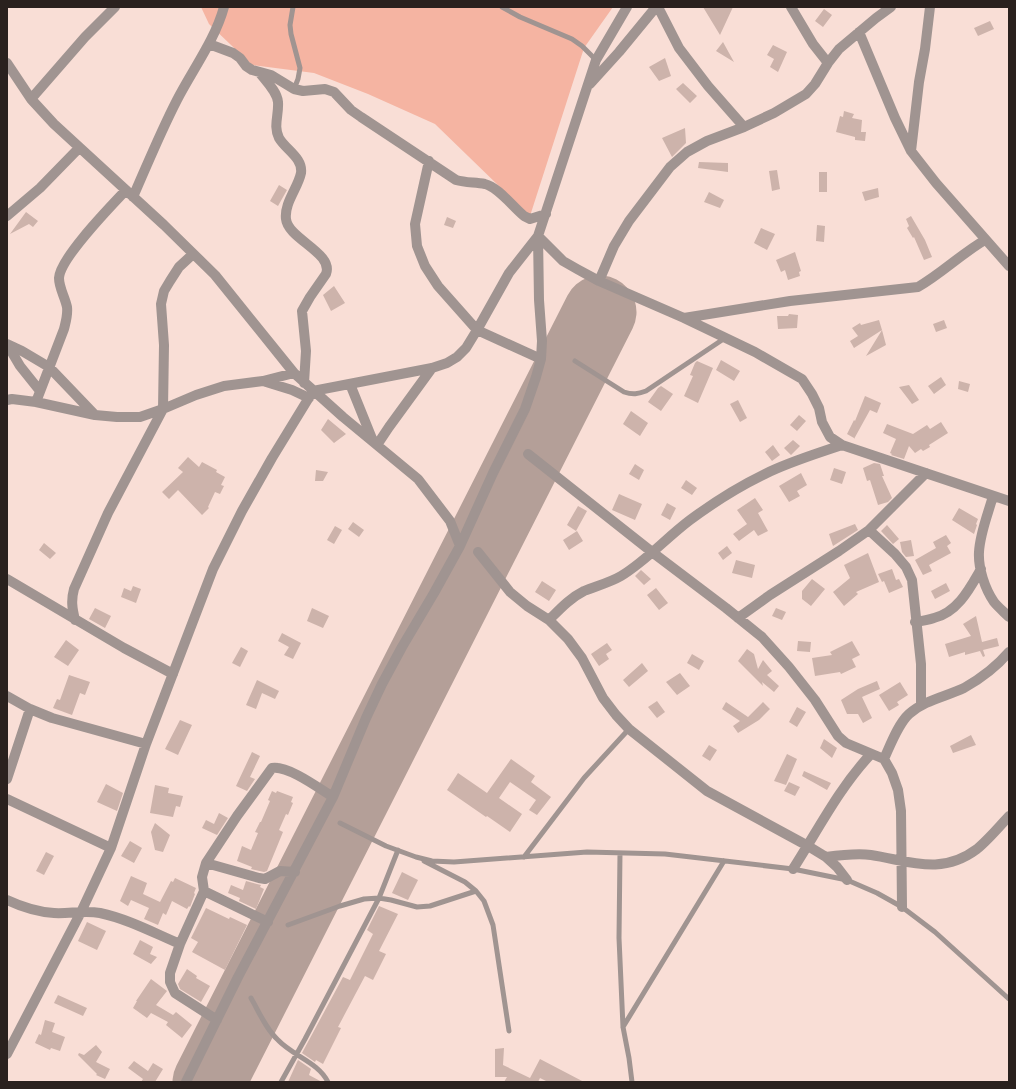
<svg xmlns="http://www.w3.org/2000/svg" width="1016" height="1089" font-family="'Alegreya Sans',sans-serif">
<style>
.built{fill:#f3d0c6}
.green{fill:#f5b4a2}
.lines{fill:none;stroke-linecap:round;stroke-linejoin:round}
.runway{stroke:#b49f98;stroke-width:73}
.building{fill:#cdb3ab}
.lane{stroke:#a09491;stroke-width:5}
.street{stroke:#a09491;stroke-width:10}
</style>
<rect width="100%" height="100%" fill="#f9ded6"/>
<!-- built -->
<path class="built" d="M604,289L624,302L226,1082H202Z"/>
<!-- green -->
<path class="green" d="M201,7H613L584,48L530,216L435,124L368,94L314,73L252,65L209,24Z"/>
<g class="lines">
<!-- runway -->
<path class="runway" d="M209,1082L600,312"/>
</g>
<!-- building -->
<path class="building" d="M703,7H733L720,35Z
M824,9L832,15L823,27L815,21Z
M990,21L994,29L978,36L974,28Z
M723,42L734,62L716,51Z
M773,45L787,52L778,72L770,67L774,59L767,55Z
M665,58L671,76L659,81L649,67Z
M683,83L697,96L690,103L676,89Z
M844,111L854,114L852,118L862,120L861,132H866L865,141L855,140V137L836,132L840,116L843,117Z
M685,128L686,143L672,157L662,138Z
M699,162L728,163V172L698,168Z
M777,170L780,189L772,191L769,171Z
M819,172H827V192H819Z
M279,185L287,190L278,206L270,201Z
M878,188L879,197L865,201L862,192Z
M709,192L724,200L720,208L704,202Z
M26,212L38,221L33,227L29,224L10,234Z
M911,216L925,240L932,257L924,260L914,237L913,238L907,228L909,226L906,219Z
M447,217L456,221L453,228L444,225Z
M817,225L825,226L824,242L816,241Z
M761,228L775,234L767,250L754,243Z
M795,252L801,271L799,272L800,276L788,280L785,270L781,272L776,260Z
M334,286L345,303L331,311L323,295Z
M789,314L798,315L797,328L778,329L777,316H788Z
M879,320L882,330L854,348L850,341L858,336L852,328L860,323L861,325Z
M944,320L947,328L936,332L933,324Z
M882,330L886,345L866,356Z
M721,360L740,371L734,381L716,370Z
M697,361L713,368L698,403L684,396L693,376L690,375L695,363Z
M941,377L946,385L934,394L928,386Z
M959,381L970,384L968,392L958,389Z
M909,385L919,400L912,404L899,387Z
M661,386L673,394L661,411L648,402L658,388Z
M865,396L881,403L877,413L870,410L854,439V438L847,434L854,420L855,421Z
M738,400L747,418L740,422L730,404Z
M631,411L648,423L640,436L623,424Z
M799,415L806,421L797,431L790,425Z
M328,419L346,434L334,443L321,430Z
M941,422L948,433L929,445L930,447L923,451L921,449L915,453L909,446L904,459L891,455L892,454L890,453L896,439L883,433L887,424L913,434L927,425L930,429Z
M793,440L800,446L791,455L784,448Z
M773,445L780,455L772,461L765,452Z
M188,457L199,467L202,462L217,470L216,472L225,477L221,485L224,486L220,494L215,492L208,507L209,508L202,515L178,490L169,499L162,492L183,472L178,468Z
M874,463L880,464L884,476H882L892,498L888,502L878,505L870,480L867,481L863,468Z
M635,464L644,470L639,480L629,474Z
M834,468L846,472L842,484L830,480Z
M316,470L328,472L323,481H315Z
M801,473L807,485L797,491L800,496L789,502L779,486Z
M686,480L697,488L692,495L681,488Z
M619,494L642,504L635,520L612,510Z
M755,498L763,510L758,513L768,531L758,536L754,530L739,541L733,534L747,524L737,510Z
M667,503L676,508L670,520L661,515Z
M578,506L587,511L576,531L567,525Z
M959,508L978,519L976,524L977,525L974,534L952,520Z
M353,522L364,530L359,537L348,529Z
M855,524L858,530L833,546L829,534Z
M887,525L899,539L893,544L881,531Z
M335,526L342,530L334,544L327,540Z
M577,531L583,541L569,550L563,540Z
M946,535L951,543L947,546L951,553L929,565L932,571L923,575L915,560L936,548L933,542Z
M911,540L914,556L906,557L902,552L900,542Z
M44,543L56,553L50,559L39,550Z
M727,546L732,553L723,560L718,553Z
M868,553L879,582L856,592L858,594L844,606L833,592L850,578L844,565Z
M736,560L755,565L752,578L732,573Z
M892,569L896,580L899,579L903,587L889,593L884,581L882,582L878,574Z
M641,570L651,579L644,585L635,576Z
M812,579L825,589L811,606L802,599V591Z
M542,581L556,590L549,601L535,592Z
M946,583L950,591L935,599L931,591Z
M133,586L141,589L136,603L121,597L124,588L131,591Z
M656,588L668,603L659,610L647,595Z
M95,608L111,616L105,628L89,619Z
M312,608L329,616L323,628L307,621Z
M776,608L786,612L782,620L772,616Z
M976,616L982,642L997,638L999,646L983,650L985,656L983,657L980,651L965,655V652L949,657L945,644L971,636L963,624Z
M282,633L301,643L293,659L284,655L289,647L278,641Z
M66,640L79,650L68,666L54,657Z
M798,641L811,642L810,652L797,651Z
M852,641L860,655L852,659L856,667L841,674L840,672L815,676L812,658L832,655L830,652Z
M607,643L612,650L606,654L609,659L599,666L591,654Z
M241,647L248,651L240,667L232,663Z
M747,649L754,654L758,669L763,660L772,671L767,675L779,686L774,692L762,682L763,686L738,661Z
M692,654L704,661L699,670L687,663Z
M642,663L648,671L629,687L623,680Z
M680,673L690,686L677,695L666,682Z
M69,675L90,682L85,695L80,693L72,715L53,708L57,699L60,700Z
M257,680L279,691L275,699L262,693L256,709L246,705Z
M877,681L880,689L862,697L872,718L863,723L858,714H847L841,700L858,689Z
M900,682L908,695L897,702L899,705L889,711L879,695Z
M657,701L665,712L657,718L648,707Z
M726,702L748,717L763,702L770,709L759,720L738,733L733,726L740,721L722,709Z
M797,707L806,712L797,727L789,722Z
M180,720L192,725L178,755L165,749Z
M971,735L976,745L953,753L950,746Z
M824,739L837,748L832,758L820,748Z
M709,745L717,750L710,761L702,756Z
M252,752L260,756L250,777L255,779L247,791L236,786Z
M787,754L797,759L786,785L774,781Z
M511,759L535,776L531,782L551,797L537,815L529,810L536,800L510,782L499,798L522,814L510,832L487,816L486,817L447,790L458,773L487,793Z
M804,771L831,783L827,790L802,776Z
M789,782L800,787L795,796L784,791Z
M106,784L123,793L117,811L97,802Z
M155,785L169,788L168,793L183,796L180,807L176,806L173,817L150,813Z
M272,791L276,793L277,791L293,797L291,802L293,803L288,815L286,814L279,830L283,832L267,871L264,872L251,869L252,867L237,861L242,846L251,850L258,833L255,832L260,822H261L270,801L268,800Z
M219,813L228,818L217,835L202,828L206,820L214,824Z
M155,823L170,835L163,852L155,850L151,832Z
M130,841L142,848L134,863L121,856Z
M46,852L54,856L44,875L36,871Z
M402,872L418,880L408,900L392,893Z
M131,876L147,883L143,894L160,902L171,881L173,882L175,878L196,888L194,893L195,894L190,907L189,906L187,909L172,901L166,915L163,913L158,925L144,919L149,908L131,900L128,906L120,901Z
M246,881L261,885L260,887L264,889L256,909L239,901L240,898L228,893L231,885L243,890Z
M379,906L398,914L379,951L386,954L373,980L365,976L338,1027L341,1028L323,1064L316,1060L315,1062L302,1053L343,977L350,980L373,934L367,930Z
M206,908L229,919L230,917L247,925L225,970L192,952L198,942L191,938Z
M87,922L106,931L97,950L78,941Z
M140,940L153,947L150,954L157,957L151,964L133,954Z
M187,969L197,976L196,978L210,986L201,1002L180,989L178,984Z
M151,979L167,991L156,1005L173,1015L176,1012L192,1025L182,1038L166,1025L168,1022L151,1013L147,1018L133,1008L137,1001H136Z
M58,995L87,1008L83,1016L54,1003Z
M45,1020L55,1023L52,1032L65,1037L60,1051L51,1048L50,1050L35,1043L39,1034L41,1035Z
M96,1045L102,1052L96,1062L110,1069L105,1079L96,1075L97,1074L78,1055L79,1053L84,1055Z
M504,1048L503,1065L530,1078L540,1059L584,1082H548L540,1078L538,1082H504L507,1077H495V1049Z
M298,1060L311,1069L309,1075L322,1082H288Z
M134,1061L148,1071L153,1063L163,1069L155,1082H141L143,1079L128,1068Z"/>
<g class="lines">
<!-- lane -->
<path class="lane" d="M293,7L290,25L291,34L300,68L298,79L294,89
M502,7L520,17L572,39L582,46L596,60
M575,361L624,392C633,395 638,394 646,391L725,338
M340,823L386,846L416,857L432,861L454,862L587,852L665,854L793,869L847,880L877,893L902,907L935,932L1009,999
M620,853L619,938L623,1027L629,1058L632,1082
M524,857L584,778L629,729
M424,861L465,882L476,891L484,901L493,925L509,1031
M288,925L340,906L364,899L379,898L391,900L417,907L430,906L476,891
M251,998C259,1012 266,1029 278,1040C293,1056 318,1062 328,1082
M623,1027L724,861
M281,1082L305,1039L379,898L398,850"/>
<!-- street -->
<path class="street" d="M658,7L679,48L708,86L744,127
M791,7L813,44L828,63
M859,32L895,118L911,151L936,183L1009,266
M209,44L233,53L240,58L246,66L252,70L271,75L294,89L303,91L325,89L334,92L351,110L361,117L456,180C466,183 475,182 485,184C498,187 513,207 524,216L530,219L546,214
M7,63L31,99L54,124L164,225L215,275L294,373L343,417L418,479L450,521L460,546
M259,72C265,80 277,91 278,102C279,115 273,126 279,138C286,150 303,158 301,173C298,188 284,203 286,219C288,239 334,253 326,274L310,297L302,311L306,351L304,383
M590,84L619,52L656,7
M31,99L85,37L115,7
M911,151L919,82L925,49L930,7
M429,161L415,224L417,246L425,266L438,286L477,330L541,359
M133,197C147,165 161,131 177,100C193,69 215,40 224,7
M7,216L40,188L79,148
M599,281L614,246L629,221L670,167L687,152L707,141L744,127L774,113L806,94L815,84L828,63L839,49L876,18L891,7
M684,318L790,301L918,287C942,273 961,254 985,240
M7,344L22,351L49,367L95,415
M7,344L20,366L40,391
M263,381L292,390L309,398
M350,384L373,441
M7,400L12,399L36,402L95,415L117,417H140L163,409L196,395L224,386L263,381L294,373
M36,402L64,329C66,321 68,315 67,307C65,297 59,288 59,278C60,258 111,206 126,190
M377,445L389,427L432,368
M528,454L652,552L726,608L762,637L789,667L815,700L838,736L846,743L884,759L892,773L898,790L901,811L902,907
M993,496C988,514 980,533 979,552C978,568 985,589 994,602C998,607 1004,612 1009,617
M869,530L895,554L906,567L912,580L921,664V705
M478,552L510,592L527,606L549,620L568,639L582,658L603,698L616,715L629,729L707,791L808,846L826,857L837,867L847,880
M7,579L124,648L173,674
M738,618L770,595L839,551L869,530L926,473
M75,620C72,608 71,600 74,589L108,513L163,409L164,345L161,304L164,291L170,281L179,267L193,254
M549,620C560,609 570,598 584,591C596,586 609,583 621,576C646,561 666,538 690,520C713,503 738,487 765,474C789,462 816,454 842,445
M915,622C922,621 928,620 934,618C958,612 970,588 981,569
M7,696L30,709L52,718L146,744
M884,759C890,746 898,724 909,714C925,700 945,697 964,688C980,679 997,666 1009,652
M7,779L30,709
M7,799L111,848
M826,857C841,855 856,853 871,855C910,861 941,876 977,849C988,840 999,827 1009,816
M206,863L259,878L265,879L280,871L295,872
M793,869C818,830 839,788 871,754
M204,891L268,922
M7,900C22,907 38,912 54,913C69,914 84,910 100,913C128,919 154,933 180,944
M217,1020L175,993L170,982V973L180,944L204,891L202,877L206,863L237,816L272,768C288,765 320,789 333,797
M7,1054L81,912L111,848L146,744L213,569L242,511L272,458L313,391L432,368L447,363L457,357L466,348L477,330L509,273L538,236L563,261L577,269L599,281L684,318L755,352L802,379L812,394L819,408L822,422L830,437L842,445L1009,501
M186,1082L238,977L333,797L366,718L382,684L402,647L434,593L460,546L493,473L525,409L536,377L541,359L542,341L539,300L538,236L596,60L627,7"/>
</g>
<!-- border -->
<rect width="1016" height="1089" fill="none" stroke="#2a211e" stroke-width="16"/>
</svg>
